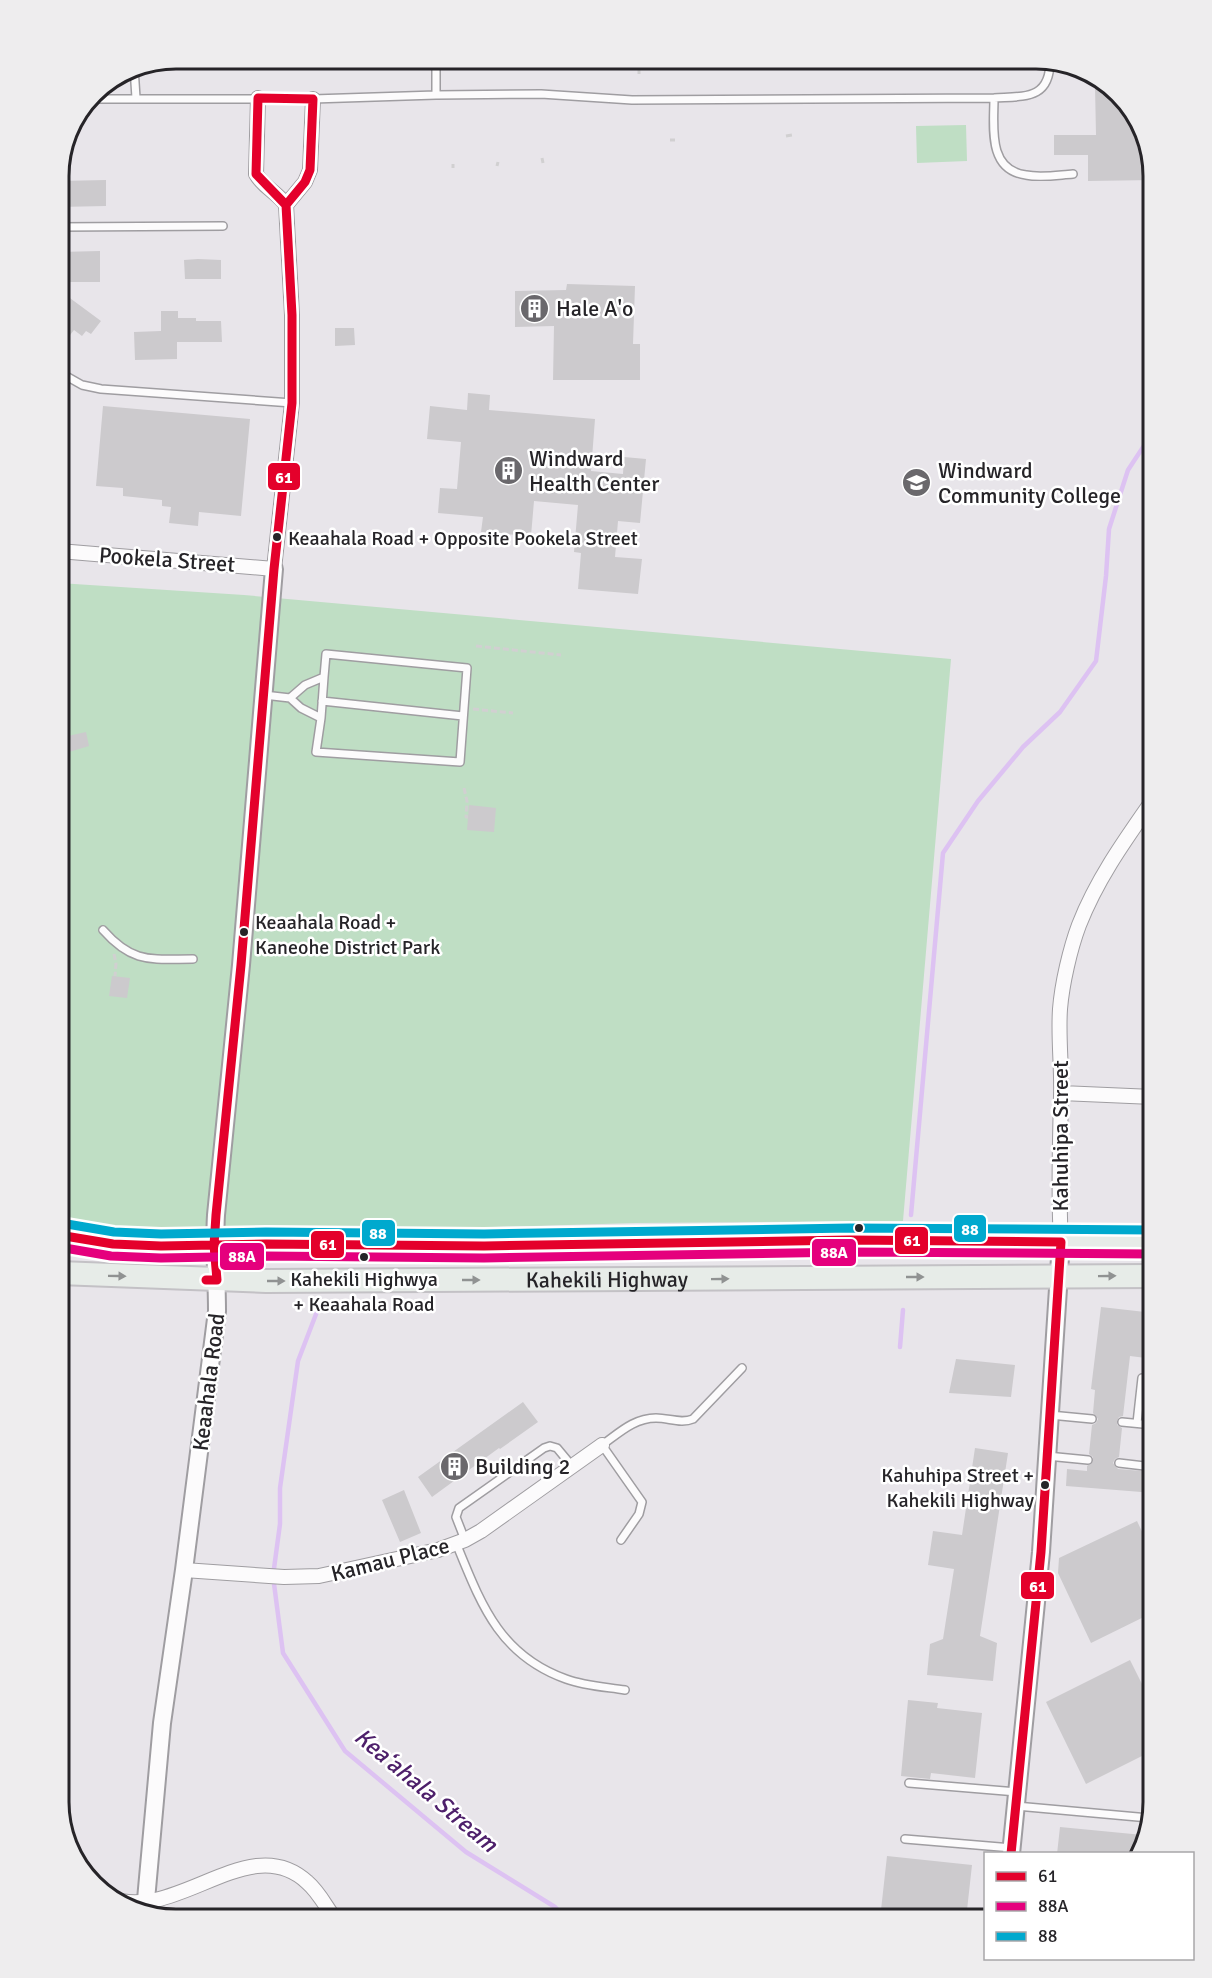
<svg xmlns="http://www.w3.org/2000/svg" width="1212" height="1978" font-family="Signika,sans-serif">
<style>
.green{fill:#bfdec4}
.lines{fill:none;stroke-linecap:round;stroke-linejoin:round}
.stream{stroke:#ddc2f2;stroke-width:4.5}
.building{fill:#cccacd}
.service-casing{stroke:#9f9da1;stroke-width:10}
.minor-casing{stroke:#9f9da1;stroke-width:16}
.tertiary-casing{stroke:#9f9da1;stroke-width:20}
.primary-casing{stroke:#c3c1c5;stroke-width:26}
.path{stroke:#d1d0d1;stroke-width:3;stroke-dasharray:6 3;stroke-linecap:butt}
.service{stroke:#fcfbfc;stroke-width:7}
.minor{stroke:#fcfbfc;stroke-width:14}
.tertiary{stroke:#fcfbfc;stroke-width:16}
.primary{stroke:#e7ece8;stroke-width:22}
.bus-1-casing{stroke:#fff;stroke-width:14}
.bus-2-casing{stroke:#fff;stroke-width:14}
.bus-3-casing{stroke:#fff;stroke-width:14}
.bus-1{stroke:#e4002b;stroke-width:9}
.bus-2{stroke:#e5007d;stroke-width:9}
.bus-3{stroke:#00a9ce;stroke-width:9}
.oneway{fill:#909292}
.bus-dot{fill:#262428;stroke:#fff;stroke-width:2}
.labels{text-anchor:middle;stroke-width:5;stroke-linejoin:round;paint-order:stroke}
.bus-label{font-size:20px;fill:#262428;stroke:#fff;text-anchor:start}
.poi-label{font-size:22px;fill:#262428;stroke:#fff;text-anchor:start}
.street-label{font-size:22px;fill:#262428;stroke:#fff}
.water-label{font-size:24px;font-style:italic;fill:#4e206b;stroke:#fff}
.rim{fill:none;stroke:#262428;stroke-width:3}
.line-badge{stroke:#fff;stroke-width:2}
.badge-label{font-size:16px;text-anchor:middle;font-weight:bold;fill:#fff}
</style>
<rect width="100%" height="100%" fill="#e8e5ea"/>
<!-- green -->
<path class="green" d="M966,125L967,161L917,163L916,126Z
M59,583L244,595L951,659L903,1221L636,1223L252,1234L162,1231L59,1223Z"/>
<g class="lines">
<!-- stream -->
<path class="stream" d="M911,1215L943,853L978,801L1023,747L1060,712L1096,661L1106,576L1109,529L1128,470L1153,432
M318,1309L298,1361L280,1488V1524L273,1576L283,1653L345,1751L466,1852L555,1907L566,1919
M900,1347L903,1310"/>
</g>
<!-- building -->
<path class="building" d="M1095,86H1108L1141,125L1154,180L1088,181V155H1054V135H1096Z
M106,180V206L59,207V181Z
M100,251V282H59V252Z
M198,259L221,260V279H185L184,260Z
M567,284L635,286L633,344H640V380H553L554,326L515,327V291L566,290Z
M59,290L101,321L91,334L86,331L82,336L74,330L67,339L59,333Z
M161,311H178V318H196V321H221L222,342H177V359L135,360L134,332L161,331Z
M335,328H354L355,345L335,346Z
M468,393L490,395L489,410L595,419L591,471L623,474L624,457L646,459L640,523L618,521L615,557L642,559L638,594L578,589L581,553L574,552L578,505L534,501L531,536L481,532L483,517L438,513L440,488L457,489L461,442L427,439L430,406L467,410Z
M103,406L250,419L241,516L199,512L198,526L169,523L171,507L162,506V500L123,496V488L96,486Z
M86,732L89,746L59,755V738Z
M469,805L496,808L494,832L467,830Z
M112,976L130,978L127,998L109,996Z
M1101,1307L1154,1313V1359L1130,1356L1123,1416L1119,1417L1117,1421V1425L1122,1428L1119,1457L1115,1459L1113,1463L1118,1469L1154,1472V1493L1066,1486L1067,1469L1087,1471V1466L1093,1461V1457L1089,1454L1092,1425L1096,1423L1098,1419L1093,1413L1095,1390L1091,1389Z
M956,1359L1015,1365L1011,1397L949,1393Z
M523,1402L538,1422L500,1449L499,1448L432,1497L418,1477Z
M975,1448L1008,1453L980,1636L997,1643L993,1681L927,1675L930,1644L943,1639L954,1569L928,1565L933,1531L962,1535Z
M404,1490L421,1533L400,1542L382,1500Z
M1137,1521L1154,1557V1612L1091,1643L1058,1573L1059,1558Z
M1130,1660L1154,1708V1750L1086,1784L1046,1702Z
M908,1700L938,1703L937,1708L982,1713L975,1778L931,1773L930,1779L901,1776Z
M1060,1827L1143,1835L1138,1854H1057Z
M887,1856L972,1865L966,1919H880Z"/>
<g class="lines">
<defs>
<path id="service" d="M134,67L136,98
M436,95V59
M994,98C994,126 987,170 1026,175C1041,178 1058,175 1073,174
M89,99H313L436,95L541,94L632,100L994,98C1024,96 1050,100 1050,61
M59,227L223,226
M59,372L82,385L101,389L292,403
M264,695L290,698L301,708L321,718L316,752L460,762L467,668L326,654L324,677L305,685L290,698
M322,701L463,716
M321,718L324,677
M103,930C133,964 151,959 193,959
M1050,1415L1092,1419
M1122,1422L1153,1425
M1137,1423L1142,1378L1153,1379
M1047,1456L1088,1460
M1119,1463L1153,1467
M465,1540L456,1517L459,1508L544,1448L550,1446L557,1448L572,1466
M621,1540L639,1514L642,1502L602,1445C619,1433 634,1418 656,1418C669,1418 681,1424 693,1419L742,1368
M456,1543C481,1604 499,1655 566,1679C585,1686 606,1687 625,1690
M909,1783L1017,1792
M1016,1806L1149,1818
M905,1839L1012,1848"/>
<path id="minor" d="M286,205L305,182L310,170L313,99
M59,551L274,569L292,403V315L286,205C278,193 263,187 256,174L258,98
M1061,1093L1153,1097
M1061,1242C1058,1193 1060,1145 1061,1096C1062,1067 1058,1038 1060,1009C1062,984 1070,949 1079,925C1097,879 1125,840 1153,800
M184,1570L284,1577L319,1576L438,1550L465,1540L481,1531L602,1445
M110,1898C177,1923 249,1829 307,1882C319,1892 326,1907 335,1919"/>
<path id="tertiary" d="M1011,1854L1041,1552L1061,1242
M145,1911L162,1723L184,1570L217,1311C217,1278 214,1247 216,1215L241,965L274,569"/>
<g id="primary">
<path d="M59,1235L113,1244L161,1246L266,1244L484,1246L850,1240L1153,1242"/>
<path id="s1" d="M59,1273L266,1281L1153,1276"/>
</g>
</defs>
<!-- service casing -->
<use href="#service" class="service-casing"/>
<!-- minor casing -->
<use href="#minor" class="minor-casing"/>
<!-- tertiary casing -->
<use href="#tertiary" class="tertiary-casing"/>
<!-- primary casing -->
<use href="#primary" class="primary-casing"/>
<!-- path -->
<path class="path" d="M639,59V75
M786,136L792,135
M670,140H675
M542,158L543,163
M453,164V168
M497,166L498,162
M476,646L561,655
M473,709L513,713
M464,788L467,801L466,817H468
M114,954L116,963L115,976"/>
<!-- service -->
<use href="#service" class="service"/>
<!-- minor -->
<use href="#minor" class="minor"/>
<!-- tertiary -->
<use href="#tertiary" class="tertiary"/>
<!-- primary -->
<use href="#primary" class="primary"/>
<defs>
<path id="bus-1" d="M258,98L313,99L310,170L305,182L286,205L256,174Z
M59,1235L113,1244L161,1246L266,1244L484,1246L850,1240L1061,1242L1041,1552L1011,1854
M206,1280H217L214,1245L216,1215L241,965L274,569L292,403V315L286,205"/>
<path id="bus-2" d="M59,1247L111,1256L161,1258L266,1256L484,1258L850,1252L1153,1254"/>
<path id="bus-3" d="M61,1223L114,1232L161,1234L266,1232L484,1234L850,1228L1153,1230"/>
</defs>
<!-- bus-1 casing -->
<use href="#bus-1" class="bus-1-casing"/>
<!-- bus-2 casing -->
<use href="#bus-2" class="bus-2-casing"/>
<!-- bus-3 casing -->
<use href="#bus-3" class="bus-3-casing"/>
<!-- bus-1 -->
<use href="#bus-1" class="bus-1"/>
<!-- bus-2 -->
<use href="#bus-2" class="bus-2"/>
<!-- bus-3 -->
<use href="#bus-3" class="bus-3"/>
</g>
<!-- one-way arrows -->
<defs><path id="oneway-solid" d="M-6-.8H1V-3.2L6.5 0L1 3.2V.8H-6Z" transform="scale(1.5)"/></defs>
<g class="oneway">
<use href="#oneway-solid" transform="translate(117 1276) rotate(1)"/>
<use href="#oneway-solid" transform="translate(1107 1276) rotate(-1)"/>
<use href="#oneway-solid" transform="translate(915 1277)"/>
<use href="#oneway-solid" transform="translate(720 1279) rotate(-1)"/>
<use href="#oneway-solid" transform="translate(471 1280)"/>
<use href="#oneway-solid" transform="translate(276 1281)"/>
</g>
<!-- icons -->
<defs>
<symbol id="building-disc" viewBox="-11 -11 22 22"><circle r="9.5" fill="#6a686c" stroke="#fff"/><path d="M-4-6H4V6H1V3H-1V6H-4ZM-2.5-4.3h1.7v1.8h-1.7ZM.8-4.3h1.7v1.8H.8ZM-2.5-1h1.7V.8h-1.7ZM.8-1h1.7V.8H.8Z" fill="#fff"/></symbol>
<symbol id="university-disc" viewBox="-11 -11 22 22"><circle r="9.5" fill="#6a686c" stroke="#fff"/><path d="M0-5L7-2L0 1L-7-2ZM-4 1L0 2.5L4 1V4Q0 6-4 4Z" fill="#fff"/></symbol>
</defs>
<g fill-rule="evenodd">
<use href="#building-disc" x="518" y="292" width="33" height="33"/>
<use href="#building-disc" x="492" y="454" width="33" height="33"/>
<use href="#university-disc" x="900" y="466" width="33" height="33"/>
<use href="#building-disc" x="438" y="1450" width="33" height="33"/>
</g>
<!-- markers -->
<g class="bus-dot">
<circle cx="277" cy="537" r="5"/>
<circle cx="244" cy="932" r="5"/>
<circle cx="859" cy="1228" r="5"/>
<circle cx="364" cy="1257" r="5"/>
<circle cx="1045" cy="1485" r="5"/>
</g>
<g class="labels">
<!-- bus labels -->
<g class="bus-label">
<text x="288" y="545">Keaahala Road + Opposite Pookela Street</text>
<text x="255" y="929">Keaahala Road +<tspan x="255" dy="25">Kaneohe District Park</tspan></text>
<text x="364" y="1286" text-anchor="middle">Kahekili Highwya<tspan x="364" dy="25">+ Keaahala Road</tspan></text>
<text x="1034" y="1482" text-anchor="end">Kahuhipa Street +<tspan x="1034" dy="25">Kahekili Highway</tspan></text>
</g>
<!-- poi labels -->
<g class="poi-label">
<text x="556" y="316">Hale A'o</text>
<text x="529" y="466">Windward<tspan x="529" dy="25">Health Center</tspan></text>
<text x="938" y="478">Windward<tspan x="938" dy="25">Community College</tspan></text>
<text x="475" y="1474">Building 2</text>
</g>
<!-- street labels -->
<g class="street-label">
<text transform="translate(167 559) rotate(4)" y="8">Pookela Street</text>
<text transform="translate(1060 1136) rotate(-90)" y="8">Kahuhipa Street</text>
<text dy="8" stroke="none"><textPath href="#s1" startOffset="548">Kahekili Highway</textPath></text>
<text transform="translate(208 1382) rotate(-83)" y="8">Keaahala Road</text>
<text transform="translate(390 1559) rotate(-14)" y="8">Kamau Place</text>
</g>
<!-- water labels -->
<g class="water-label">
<text transform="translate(426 1790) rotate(40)" y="8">Keaʻahala Stream</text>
</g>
</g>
<!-- crop -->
<path d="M0 0H1212V1978H0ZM176 69H1036A107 107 0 0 1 1143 176V1802A107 107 0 0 1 1036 1909H176A107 107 0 0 1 69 1802V176A107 107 0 0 1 176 69Z" fill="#eeedee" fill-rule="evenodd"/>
<path class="rim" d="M176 69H1036A107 107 0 0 1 1143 176V1802A107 107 0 0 1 1036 1909H176A107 107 0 0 1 69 1802V176A107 107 0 0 1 176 69Z"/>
<g class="line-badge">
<rect x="267" y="462" width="34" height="29" rx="6" fill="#e4002b"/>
<rect x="953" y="1214" width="34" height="29" rx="6" fill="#00a9ce"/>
<rect x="361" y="1219" width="35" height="28" rx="6" fill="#00a9ce"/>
<rect x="894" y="1226" width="35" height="29" rx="6" fill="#e4002b"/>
<rect x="310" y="1230" width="35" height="29" rx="6" fill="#e4002b"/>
<rect x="811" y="1238" width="46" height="29" rx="6" fill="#e5007d"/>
<rect x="219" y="1242" width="46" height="29" rx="6" fill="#e5007d"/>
<rect x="1020" y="1571" width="35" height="29" rx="6" fill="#e4002b"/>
</g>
<g class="badge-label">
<text x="284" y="483">61</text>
<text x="970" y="1235">88</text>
<text x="378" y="1239">88</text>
<text x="912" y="1246">61</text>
<text x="328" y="1250">61</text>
<text x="834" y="1258">88A</text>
<text x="242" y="1262">88A</text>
<text x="1038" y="1592">61</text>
</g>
<!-- legend -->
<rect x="984" y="1852" width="210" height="108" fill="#ffffff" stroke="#a8a7a9" stroke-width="1.5"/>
<rect x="996" y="1872" width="30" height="9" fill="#e4002b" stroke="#a8a7a9" stroke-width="1.5"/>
<text x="1038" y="1882" font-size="18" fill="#262428">61</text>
<rect x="996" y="1902" width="30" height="9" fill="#e5007d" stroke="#a8a7a9" stroke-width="1.5"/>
<text x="1038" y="1912" font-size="18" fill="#262428">88A</text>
<rect x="996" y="1932" width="30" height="9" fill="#00a9ce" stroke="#a8a7a9" stroke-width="1.5"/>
<text x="1038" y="1942" font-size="18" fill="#262428">88</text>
</svg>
